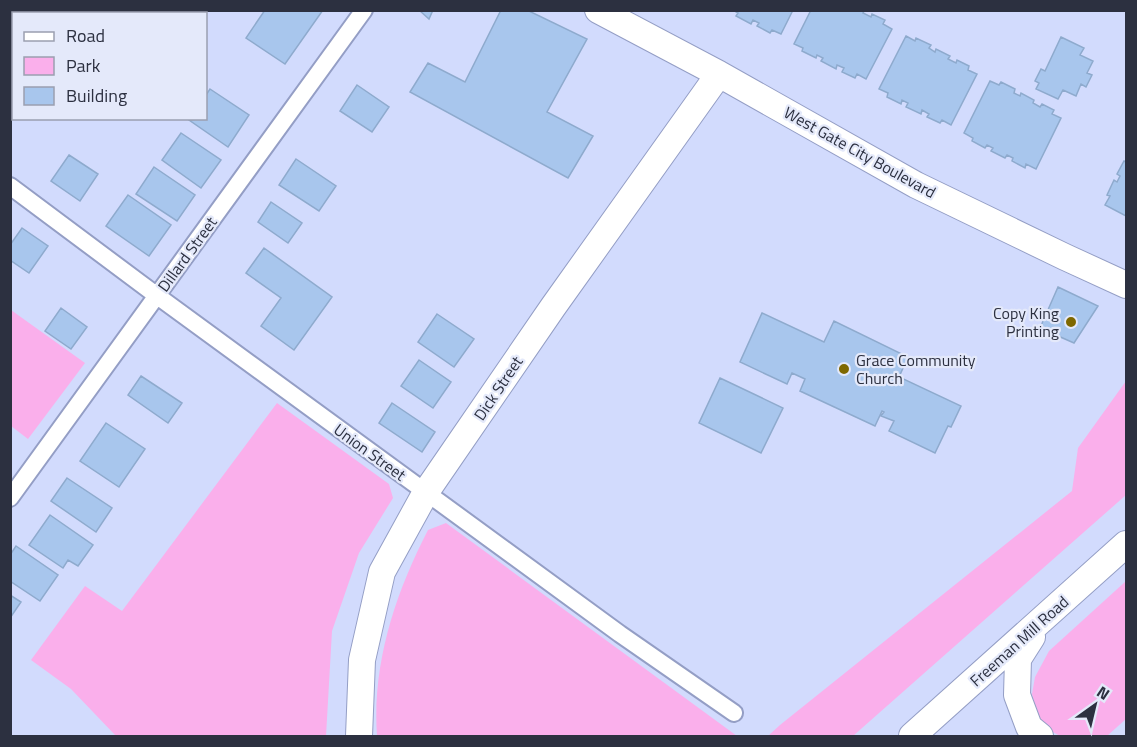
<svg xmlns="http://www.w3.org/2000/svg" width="1137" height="747" font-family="'Titillium Web',sans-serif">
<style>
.green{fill:#faafeb}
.building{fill:#a8c6ed;stroke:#8eaacd;stroke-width:1.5}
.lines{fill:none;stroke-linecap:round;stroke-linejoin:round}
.street-casing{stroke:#949ec5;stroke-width:20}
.primary-casing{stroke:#949ec5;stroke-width:28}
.street{stroke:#fff;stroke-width:16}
.primary{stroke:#fff;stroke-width:26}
.poi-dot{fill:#7e6800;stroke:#e4e9fa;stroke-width:2}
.labels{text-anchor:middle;stroke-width:4.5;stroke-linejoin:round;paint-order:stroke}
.street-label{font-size:16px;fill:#2c3040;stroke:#e4e9fa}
.poi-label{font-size:16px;fill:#2c3040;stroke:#e4e9fa;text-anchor:end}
</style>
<rect width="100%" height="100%" fill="#d2dbfd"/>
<!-- green -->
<path class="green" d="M11,310L85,363L28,439L11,426Z
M1126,381V495L853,736H768L780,725L1072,491L1078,448Z
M277,403L389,484L393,498L359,553L332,631L326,736H116L71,689L31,660L85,586L122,611Z
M446,523L737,736H377C372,664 395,594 428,530Z
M1126,581V719L1107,736H1060L1051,731L1038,716L1032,694L1035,677L1049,651Z"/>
<!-- building -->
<path class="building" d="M143,10H205L202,14H147Z
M265,10H323L285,64L246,38Z
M419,10H433L429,19Z
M501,10H527L587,39L547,112L593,136L568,178L410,92L428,63L465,82Z
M733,10H793L781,34L772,30L770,33L757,26L759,23L753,20L751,24L736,16L738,13Z
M811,10H865L863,13L871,17L872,14L885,20L883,24L892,29L866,79L857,74L855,78L842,72L844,68L837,65L836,69L821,61L823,58L817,55L816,58L802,51L803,48L794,44Z
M906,36L915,41L916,38L931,45L929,48L935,52L936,49L950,56L948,59L956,63L957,60L969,66L968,70L977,74L951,125L942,120L940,123L927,117L929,114L922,110L921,114L906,107L908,103L902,100L901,104L887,97L888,93L879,89Z
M1061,37L1084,48L1080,55L1093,61L1087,73L1092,75L1086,87L1081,84L1076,96L1063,90L1058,99L1036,89L1039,83L1035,81L1041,69L1045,71Z
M990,81L999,85L1001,82L1015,89L1014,93L1020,96L1021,93L1034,100L1033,103L1040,107L1042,104L1054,110L1052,114L1061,118L1036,169L1026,164L1025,168L1012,161L1013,158L1007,155L1005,158L991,151L993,148L987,145L985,148L972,141L973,138L964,133Z
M357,85L389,107L372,132L340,111Z
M210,89L249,115L228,147L189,120L206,118V95Z
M181,133L221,160L201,188L162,160Z
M69,155L98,174L80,201L51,181Z
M296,159L336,186L319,211L279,185Z
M1124,161L1126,162V216L1105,205L1110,196L1107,195L1114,180L1117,182L1120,176L1117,174Z
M154,167L195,195L177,221L136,194Z
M128,195L171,225L149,256L106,226Z
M271,202L302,223L288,243L258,222Z
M22,228L48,246L29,273L10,260V245Z
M264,248L332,297L294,350L261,326L281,298L246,273Z
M1058,287L1098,306L1074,343L1040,328Z
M61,308L87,327L71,349L45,331Z
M762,313L824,342L834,321L908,357L899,377L961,406L951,427L948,426L935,453L889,431L894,421L881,416L884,412L882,411L875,426L800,391L805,379L792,373L787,384L740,362Z
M437,314L474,339L454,367L418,342Z
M419,360L451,382L433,408L401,386Z
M141,376L182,403L168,423L128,395Z
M720,378L783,408L761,453L699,423Z
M392,403L435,432L422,452L379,423Z
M106,423L145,449L119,487L80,461Z
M67,478L112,508L96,532L51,501Z
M50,515L93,545L78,566L68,560L63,568L29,545Z
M16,546L58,575L40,601L10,581V555Z
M10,595L21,602L10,618Z"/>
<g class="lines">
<defs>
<path id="street" d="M10,186L156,295L620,634L734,713
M10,498L364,10"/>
<path id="primary" d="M598,10L719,74L916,185L1065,257L1126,285
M1032,637L1018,659L1017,695L1029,727L1040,736
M359,736L362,660L382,572L426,492L553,307L719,74
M912,736L1126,544"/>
</defs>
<!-- street casing -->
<use href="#street" class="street-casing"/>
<!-- primary casing -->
<use href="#primary" class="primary-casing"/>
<!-- street -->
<use href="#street" class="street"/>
<!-- primary -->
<use href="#primary" class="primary"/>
</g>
<!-- markers -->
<g class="poi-dot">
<circle cx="1071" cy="322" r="6"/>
<circle cx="844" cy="369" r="6"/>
</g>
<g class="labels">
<!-- street labels -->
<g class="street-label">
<text transform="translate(860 152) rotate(29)" y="6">West Gate City Boulevard</text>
<text transform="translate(187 254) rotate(-54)" y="6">Dillard Street</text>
<text transform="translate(498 388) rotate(-56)" y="6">Dick Street</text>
<text transform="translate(370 452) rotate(36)" y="6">Union Street</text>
<text transform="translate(1019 641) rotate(-42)" y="6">Freeman Mill Road</text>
</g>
<!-- poi labels -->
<g class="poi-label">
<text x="1059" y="319">Copy King<tspan x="1059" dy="18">Printing</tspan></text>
<text x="856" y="366" text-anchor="start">Grace Community<tspan x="856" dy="18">Church</tspan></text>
</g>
</g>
<!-- border -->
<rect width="1137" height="747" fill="none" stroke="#2c3040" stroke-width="24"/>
<!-- legend -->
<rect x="12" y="12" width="195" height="108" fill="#e4e9fa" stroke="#9a9fb0" stroke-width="1.5"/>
<rect x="24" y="32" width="30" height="9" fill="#ffffff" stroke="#9a9fb0" stroke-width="1.5"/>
<text x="66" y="42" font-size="18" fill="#2c3040">Road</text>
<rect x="24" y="57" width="30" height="18" fill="#faafeb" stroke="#9a9fb0" stroke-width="1.5"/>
<text x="66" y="72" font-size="18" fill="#2c3040">Park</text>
<rect x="24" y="87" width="30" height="18" fill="#a8c6ed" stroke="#9a9fb0" stroke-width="1.5"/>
<text x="66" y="102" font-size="18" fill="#2c3040">Building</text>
<!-- north arrow -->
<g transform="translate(1095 705) rotate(34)" stroke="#e4e9fa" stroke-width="4.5" paint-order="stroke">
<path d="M0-4.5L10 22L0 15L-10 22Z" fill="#2c3040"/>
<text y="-9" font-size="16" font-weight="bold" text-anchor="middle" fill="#2c3040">N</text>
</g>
</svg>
